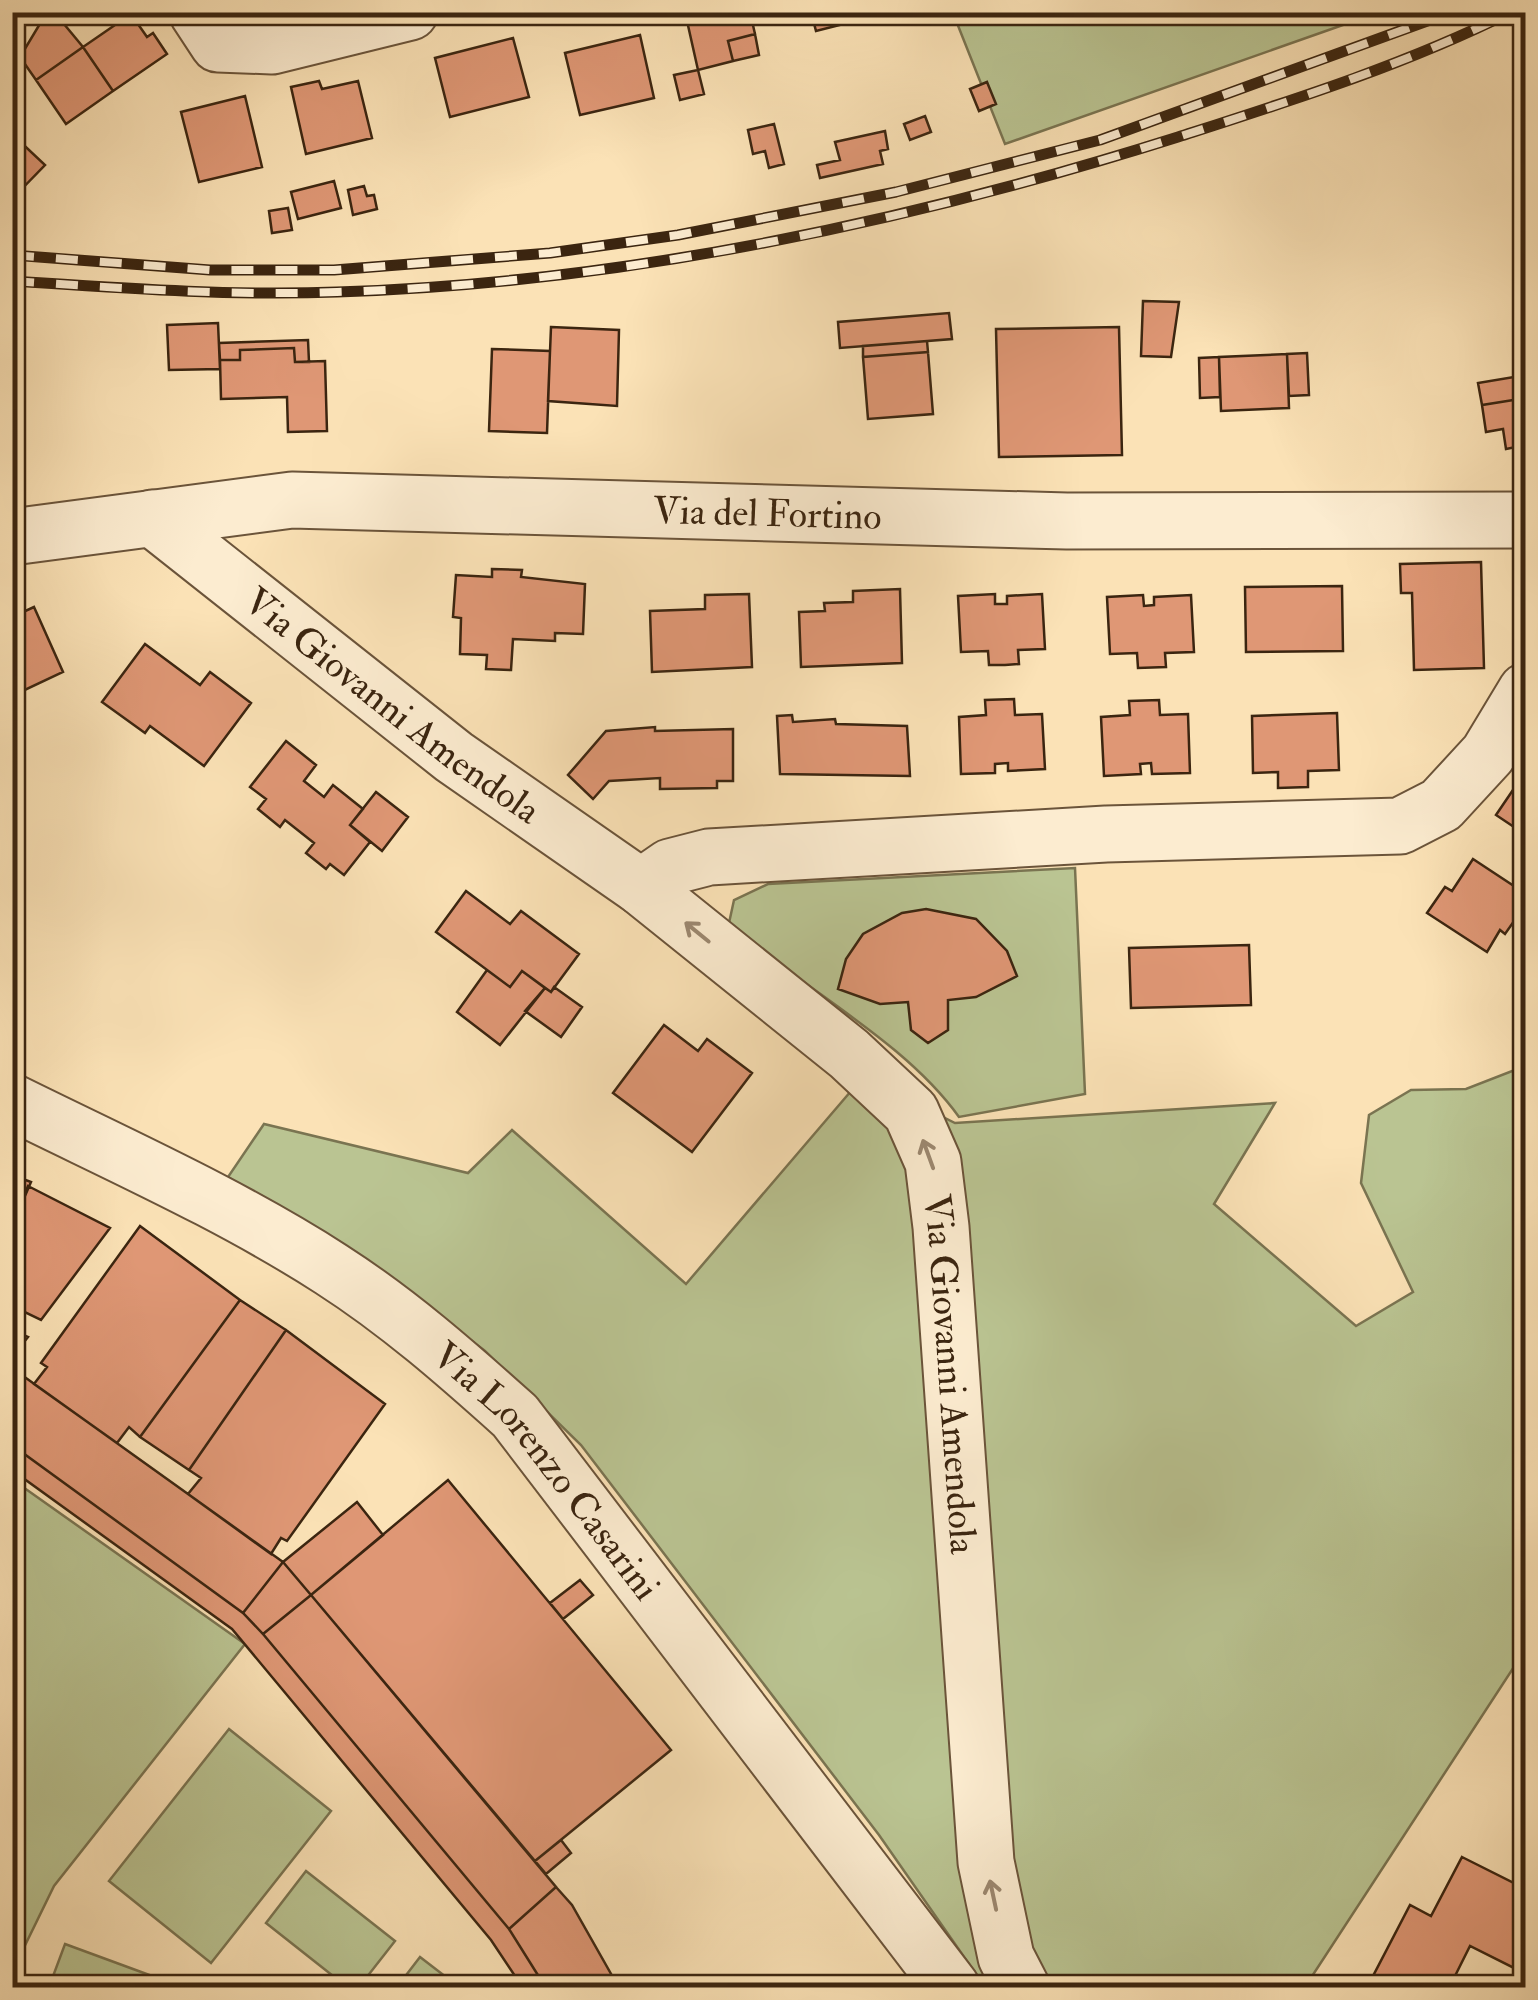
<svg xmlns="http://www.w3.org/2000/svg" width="1538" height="2000" font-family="'IM FELL Double Pica',serif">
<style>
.green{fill:#bac492;stroke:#7a7451;stroke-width:2.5}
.building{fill:#df9775;stroke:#3b2510;stroke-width:2.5}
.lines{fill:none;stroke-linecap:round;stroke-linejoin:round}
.minor-casing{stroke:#6b543a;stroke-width:59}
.minor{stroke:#fcecd0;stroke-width:55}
.rail-casing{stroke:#3b2510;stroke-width:11}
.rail{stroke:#fcecd0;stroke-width:8;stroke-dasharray:22;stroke-linecap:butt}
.oneway{stroke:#9c8870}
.labels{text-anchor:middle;stroke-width:9;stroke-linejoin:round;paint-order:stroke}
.street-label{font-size:38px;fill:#3b2510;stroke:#fcecd0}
</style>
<rect width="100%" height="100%" fill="#fbe2b6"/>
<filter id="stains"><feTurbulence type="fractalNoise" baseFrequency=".002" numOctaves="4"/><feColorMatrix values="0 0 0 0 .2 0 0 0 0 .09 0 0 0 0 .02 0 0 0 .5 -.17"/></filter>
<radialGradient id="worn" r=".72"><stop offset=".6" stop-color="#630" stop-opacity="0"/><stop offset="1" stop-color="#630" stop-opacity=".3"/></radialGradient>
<!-- green -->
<path class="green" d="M953,13H1377L1005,144Z
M1075,868L1085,1094L959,1117C903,1039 801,989 729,923L734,900L768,884Z
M1525,1066V1650L1305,1987H985L879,1835L581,1445L485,1351L375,1267L228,1177L264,1124L468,1173L512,1130L686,1284L863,1077L955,1123L1275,1103L1214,1204L1356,1326L1413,1292L1361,1183L1369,1115L1411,1090L1466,1089Z
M13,1480L245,1644L54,1886L13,1970Z
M229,1729L331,1811L211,1963L109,1881Z
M306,1871L395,1941L359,1987H347L266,1923Z
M65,1944L182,1987H49Z
M420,1957L459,1987H397Z"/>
<!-- building -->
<path class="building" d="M47,12H54L83,47L36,80L20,57Z
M685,12H750L755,34L728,41L733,61L698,70Z
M811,12H891L816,31Z
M131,14L147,37L153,33L167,54L113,91L83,47Z
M755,34L759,55L733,61L728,41Z
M640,35L654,98L580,115L565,53Z
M513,38L529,97L450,117L435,58Z
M83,47L113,91L66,124L36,80Z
M698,70L704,94L680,100L674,75Z
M319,81L322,89L358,81L372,138L306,154L291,87Z
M987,82L996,104L979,111L970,89Z
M245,96L262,167L199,182L181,112Z
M925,116L931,132L910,140L904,124Z
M774,124L784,164L769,168L765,151L753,154L748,130Z
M885,131L888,149L880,151L883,164L820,178L817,165L840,160L835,142Z
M12,134L45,165L12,199Z
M334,181L341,208L298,219L291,192Z
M364,186L367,196L374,195L377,209L353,215L348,190Z
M288,208L292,230L272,233L269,211Z
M1143,301L1179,302L1171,357L1141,356Z
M949,313L952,339L840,348L838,322Z
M218,323L220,369L169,370L167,325Z
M551,327L619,330L617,406L548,401Z
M1119,327L1122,455L999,457L996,329Z
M308,340L309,362H295L294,348L240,350V360H220L219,343Z
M927,341L928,352L863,357V346Z
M294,348L295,362L325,361L327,431L288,432L287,397L221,399L220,360H240V350Z
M492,349L550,351L547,433L489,431Z
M928,352L933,414L868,419L863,357Z
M1307,353L1309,395L1289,396L1287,354Z
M1287,354L1289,408L1221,411L1219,357Z
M1219,357L1220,397L1200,398L1199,358Z
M1526,375V398L1482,405L1478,383Z
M1526,398V445L1506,449L1503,429L1486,432L1482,405Z
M1481,562L1484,668L1414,670L1412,593H1401L1400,564Z
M492,569L522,570L521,577L585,584L583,634L555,633V641L513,639L511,670L486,669L487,655L460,654L461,618L453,617L456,575L492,577Z
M1342,586L1343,651L1246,652L1245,587Z
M900,589L902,663L801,667L799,612L825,611L824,603L853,602V591Z
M749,594L752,667L652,672L650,611L705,609V595Z
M995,594V604H1007V596L1042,594L1045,649L1018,650L1019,664L1005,665H989L988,651L961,652L958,596Z
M1143,595L1144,606L1154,605V597L1191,595L1194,652L1165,653L1166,667L1138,668L1137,653L1110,654L1107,597Z
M34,607L63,672L12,696V617Z
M145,644L200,685L210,672L251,703L204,766L150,726L145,733L102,702Z
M1014,699L1015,715L1042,714L1045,769L1008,771V763L995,764V773L961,774L959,717L986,715L985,700Z
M1159,700L1160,715L1188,714L1190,773L1152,774L1151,763L1140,764L1141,774L1104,776L1101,717L1130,715L1129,701Z
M1337,713L1339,770L1308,771V787L1278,788V772L1253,773L1252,716Z
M792,715L793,722L835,719L836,724L907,726L910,776L780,774L777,716Z
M655,727V731L733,729V781H717V788L660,789V778L609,781L593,799L568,775L606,731Z
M286,741L316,765L304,781L324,797L333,785L363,809L350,825L370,842L344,875L330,864L326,869L306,853L314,843L285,820L280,827L258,809L266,799L250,787Z
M1517,784L1523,788L1526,784V835L1496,815Z
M376,792L408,817L382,851L350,825Z
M1473,859L1526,894V904L1505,934L1500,930L1487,952L1427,913L1445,887L1452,891Z
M466,891L510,924L521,911L579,954L551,992L522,971L510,987L436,932Z
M926,909L976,919L1007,951L1017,976L976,997L948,1000V1030L928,1043L911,1030L908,1002L880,1004L838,989L846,959L863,934L902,913Z
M1249,945L1251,1005L1131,1008L1129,948Z
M487,970L510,987L522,971L545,988L500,1045L457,1012Z
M554,987L582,1007L561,1037L525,1011L545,988L551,992Z
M664,1025L698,1051L707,1039L752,1073L692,1152L613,1093Z
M12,1175L31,1182L12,1226Z
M28,1186L110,1228L41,1320L12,1306V1226Z
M140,1226L240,1300L140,1437L129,1427L117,1443L34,1384L47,1367L41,1363Z
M240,1300L286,1330L189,1470L140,1437Z
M12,1330L28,1337L12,1357Z
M286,1330L385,1404L287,1541L281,1538L271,1554L188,1494L201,1478L189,1470Z
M12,1368L283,1562L243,1613L12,1445Z
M12,1445L243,1613L263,1634L509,1929L546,1988H523L491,1940L232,1629L12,1470Z
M448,1480L671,1750L535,1861L311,1595Z
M357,1502L383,1535L311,1595L283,1562Z
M283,1562L311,1595L263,1634L243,1613Z
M580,1580L593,1595L563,1619L550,1603Z
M311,1595L556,1887L509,1929L263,1634Z
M561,1840L571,1853L546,1874L535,1861Z
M1462,1857L1518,1885L1526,1870V1974L1470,1946L1449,1988H1378L1381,1982L1372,1978L1410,1905L1431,1916Z
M556,1887L572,1905L619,1988H546L509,1929Z"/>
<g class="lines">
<defs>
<g id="minor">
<path d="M197,12L218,44L272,46L410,12"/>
<path id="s1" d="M152,518L454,757L641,887L849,1054L911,1112L933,1162L941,1227L986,1862L1006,1957L1022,1988"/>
<path id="s2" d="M12,537L292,500L1067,521L1526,520"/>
<path d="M641,887L670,867L709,857L1106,834L1400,826L1441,805L1488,754L1526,691"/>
<path id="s3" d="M12,1102C119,1155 230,1204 331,1269C398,1312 456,1363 515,1416L952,1988"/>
</g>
</defs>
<!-- minor casing -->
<use href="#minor" class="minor-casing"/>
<!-- minor -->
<use href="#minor" class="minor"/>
<defs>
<path id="rail" d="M12,255L210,270H334L550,253L678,235L896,192L1100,140L1452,12
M12,281C121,288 228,296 337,292C622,283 906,223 1178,137C1290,101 1405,65 1511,12"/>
</defs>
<!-- rail casing -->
<use href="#rail" class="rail-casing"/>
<!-- rail -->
<use href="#rail" class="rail"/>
</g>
<!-- one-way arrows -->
<defs><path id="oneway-shaft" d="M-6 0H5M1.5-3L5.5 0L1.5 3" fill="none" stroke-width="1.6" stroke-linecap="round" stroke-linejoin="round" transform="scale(2.5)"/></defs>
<g class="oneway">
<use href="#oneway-shaft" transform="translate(697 932) rotate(-141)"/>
<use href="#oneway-shaft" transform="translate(928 1154) rotate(-110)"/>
<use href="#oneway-shaft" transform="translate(993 1895) rotate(-102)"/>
</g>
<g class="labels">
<!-- street labels -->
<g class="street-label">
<text dy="13" stroke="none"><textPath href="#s2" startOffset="758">Via del Fortino</textPath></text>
<text dy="13" stroke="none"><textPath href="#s1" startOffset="305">Via Giovanni Amendola</textPath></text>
<text dy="13" stroke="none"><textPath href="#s1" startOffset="1232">Via Giovanni Amendola</textPath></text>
<text dy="13" stroke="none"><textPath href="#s3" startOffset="658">Via Lorenzo Casarini</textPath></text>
</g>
</g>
<!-- margin -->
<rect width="1538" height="2000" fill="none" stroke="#fbe2b6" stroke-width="50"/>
<rect x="15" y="15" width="1508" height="1970" fill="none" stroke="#3b2510" stroke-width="5"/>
<rect x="25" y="25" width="1488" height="1950" fill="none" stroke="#3b2510" stroke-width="2.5"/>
<rect width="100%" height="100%" filter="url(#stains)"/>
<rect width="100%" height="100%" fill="url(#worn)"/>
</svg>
